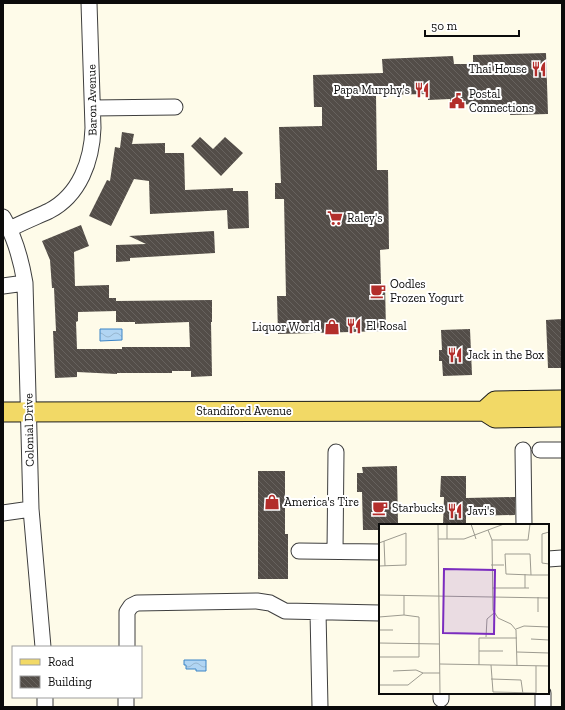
<svg xmlns="http://www.w3.org/2000/svg" width="565" height="710" font-family="'Zilla Slab',serif">
<style>
.water{fill:url(#water-waves);stroke:#3c85c6}
.building{fill:url(#building-back-hatch);fill-rule:evenodd}
.lines{fill:none;stroke-linecap:round;stroke-linejoin:round}
.minor-casing{stroke:#3e3e3e;stroke-width:17}
.major-casing{stroke:#1c1c1c;stroke-width:21}
.minor{stroke:#fff;stroke-width:15}
.major{stroke:#f2d966;stroke-width:19}
.labels{text-anchor:middle;stroke-width:4;stroke-linejoin:round;paint-order:stroke}
.poi-label{font-size:12px;fill:#0b0b0b;stroke:#fff;text-anchor:start}
.street-label{font-size:12px;fill:#0b0b0b;stroke:#fff}
.inset-road{fill:none;stroke:#9d9b90;stroke-width:1}
.view{fill:#7b2cbf;fill-opacity:0.15;stroke:#7b2cbf;stroke-width:2}
.inset-edge{fill:none;stroke:#0b0b0b;stroke-width:2}
</style>
<defs>
<pattern id="water-waves" width="16" height="10" patternUnits="userSpaceOnUse"><rect width="16" height="10" fill="#b1d5f3"/><path d="M0 5q4-4 8 0t8 0" fill="none" stroke="#97b6cf"/></pattern>
<pattern id="building-back-hatch" width="6" height="6" patternUnits="userSpaceOnUse"><rect width="6" height="6" fill="#534d48"/><path d="M-1 5l2 2M0 0l6 6M5-1l2 2" fill="none" stroke="#67625e"/></pattern>
</defs>
<rect width="100%" height="100%" fill="#fefbe9"/>
<!-- water -->
<path class="water" d="M100,329H122V340L100,341Z
M184,660H206V671H196V669H186V665H184Z"/>
<!-- building -->
<path class="building" d="M546,53L548,114L510,115V108L475,109V104L450,105V99L428,100V94L376,95L377,170H388L389,249L380,250L381,284H385L386,331L278,334L277,296H286L284,199H275V183H281L279,127L322,126V107H314L313,75L383,73L382,59L453,56L454,64H473V55Z
M122,132L134,134L132,144L165,143V153H184L185,190L233,188V191H248L249,228L228,229L227,210L150,214L149,181L134,179L111,226L89,216L107,180L110,181L115,147L120,148Z
M200,137L213,149L225,137L243,153L221,176L191,146Z
M81,225L89,246L74,252L75,286L109,285V298H116V301L212,300V322H211L212,376L191,377V371H172V373H117V374L77,372V377L55,378L53,331H56L54,288H52L50,260L42,241ZM116,311V322H135V324L189,322L190,347H122V349H77L76,322L78,321V312Z
M214,231L215,253L130,258V261L116,262V245L146,244L129,236Z
M562,319V368H548L546,320Z
M470,329L472,375L443,376L442,361H439V350H442L441,330Z
M397,466L398,525H380V530H363L362,492H357V473H363L362,467Z
M258,471H285V534H288V579H258Z
M441,476H466V498L515,497V515L466,516V525H443L444,497H440Z"/>
<g class="lines">
<defs>
<path id="minor" d="M93,108L175,107
M3,217C15,237 21,259 25,283L31,509L43,647
M10,229C23,222 36,217 49,211C80,195 92,160 93,128L89,3
M3,286L25,283
M523,450L524,525
M540,450H562
M3,513L31,509
M299,551L380,552
M335,551L336,452
M548,559L562,558
M318,612L320,707
M127,647V612L131,606L137,603L257,601L270,603L285,611L380,613
M441,693V699
M543,693V707
M45,697V707
M126,707V697"/>
<path id="major" d="M484,411L495,401L562,400
M3,412L484,411L495,418L562,417"/>
</defs>
<!-- minor casing -->
<use href="#minor" class="minor-casing"/>
<!-- major casing -->
<use href="#major" class="major-casing"/>
<!-- minor -->
<use href="#minor" class="minor"/>
<!-- major -->
<use href="#major" class="major"/>
</g>
<!-- icons -->
<defs>
<symbol id="restaurant-bare" viewBox="-9 -9 18 18"><path d="M-5-6h1v4h1v-4h1v4h1v-4h1v5L-1.5 .5V6h-2V.5L-5-1ZM5-6V6H3V1.5H1.5Q1.5-4 5-6Z" fill="#b32e2b" stroke="#fff" stroke-width="2.5" paint-order="stroke"/></symbol>
<symbol id="civic-bare" viewBox="-9 -9 18 18"><path d="M-.6-6.5H3V-4.5H.6V-3L4-1V1h2V6H-6V1h2V-1L-.6-3ZM-1.2 2.5V6h2.4V2.5Z" fill="#b32e2b" stroke="#fff" stroke-width="2.5" paint-order="stroke"/></symbol>
<symbol id="supermarket-bare" viewBox="-9 -9 18 18"><path d="M-6-5.5h2.5l.6 2H6L4.5 2H-2.5L-4.4-4H-6ZM-1.5 3.2a1.3 1.3 0 1 0 .1 0ZM3 3.2a1.3 1.3 0 1 0 .1 0Z" fill="#b32e2b" stroke="#fff" stroke-width="2.5" paint-order="stroke"/></symbol>
<symbol id="cafe-bare" viewBox="-9 -9 18 18"><path d="M-5.5-4.5H6V0H3Q3 3.5 0 3.5H-2.5Q-5.5 3.5-5.5 0ZM3-3.2v2h1.7v-2ZM-6 4.5H4V6H-6Z" fill="#b32e2b" stroke="#fff" stroke-width="2.5" paint-order="stroke"/></symbol>
<symbol id="shop-bare" viewBox="-9 -9 18 18"><path d="M-5-2.5h2.3a2.7 3.5 0 0 1 5.4 0H5L5.5 6h-11ZM-1.5-2.5h3a1.5 2.3 0 0 0-3 0Z" fill="#b32e2b" stroke="#fff" stroke-width="2.5" paint-order="stroke"/></symbol>
</defs>
<g fill-rule="evenodd">
<use href="#restaurant-bare" x="528" y="58" width="22" height="22"/>
<use href="#restaurant-bare" x="411" y="79" width="22" height="22"/>
<use href="#civic-bare" x="446" y="90" width="22" height="22"/>
<use href="#supermarket-bare" x="324" y="207" width="22" height="22"/>
<use href="#cafe-bare" x="367" y="280" width="22" height="22"/>
<use href="#restaurant-bare" x="343" y="315" width="22" height="22"/>
<use href="#shop-bare" x="321" y="316" width="22" height="22"/>
<use href="#restaurant-bare" x="444" y="344" width="22" height="22"/>
<use href="#shop-bare" x="261" y="491" width="22" height="22"/>
<use href="#cafe-bare" x="369" y="497" width="22" height="22"/>
<use href="#restaurant-bare" x="444" y="500" width="22" height="22"/>
</g>
<g class="labels">
<!-- poi labels -->
<g class="poi-label">
<text x="527" y="73" text-anchor="end">Thai House</text>
<text x="410" y="94" text-anchor="end">Papa Murphy's</text>
<text x="469" y="98">Postal<tspan x="469" dy="14">Connections</tspan></text>
<text x="347" y="222">Raley's</text>
<text x="390" y="288">Oodles<tspan x="390" dy="14">Frozen Yogurt</tspan></text>
<text x="366" y="330">El Rosal</text>
<text x="320" y="331" text-anchor="end">Liquor World</text>
<text x="467" y="359">Jack in the Box</text>
<text x="284" y="506">America's Tire</text>
<text x="392" y="512">Starbucks</text>
<text x="467" y="515">Javi's</text>
</g>
<!-- street labels -->
<g class="street-label">
<text transform="translate(92 100) rotate(-91)" y="4">Baron Avenue</text>
<text x="244" y="415">Standiford Avenue</text>
<text transform="translate(29 430) rotate(-91)" y="4">Colonial Drive</text>
</g>
</g>
<!-- overview -->
<g transform="translate(379 524)">
<rect width="170" height="170" fill="#fefbe9"/>
<path class="inset-road" d="M59,0L61,170M68,0V15M92,0L97,15M109,6L113,16L114,86L119,94L132,100L137,106L138,142M170,8L163,10V39L170,40M59,15H85L125,0M113,16H149L151,0M5,17L6,42M0,19L27,9V41L0,42M112,41H125M152,51L151,30H126L127,50L152,51H170M113,64H150M146,64V50M0,71L55,72M55,72L170,74M159,88V73M25,91V72M0,93L25,91L40,93V133H0M137,105L145,102L170,103M0,106H14M107,113L108,95L115,89M152,115L170,116M0,119L60,120M100,127H124M138,128L170,129M61,140L170,142M100,141V114H138M112,141L114,168L157,169M157,142V169M14,147L37,146L44,149M112,155L142,156L144,170M0,161H29L44,149H61"/>
<path class="view" d="M65,45L116,46L115,110L64,109Z"/>
<rect width="170" height="170" class="inset-edge"/>
</g>
<!-- border -->
<rect width="565" height="710" fill="none" stroke="#0b0b0b" stroke-width="8"/>
<!-- legend -->
<rect x="12" y="646" width="130" height="52" fill="#ffffff" stroke="#9d9d9d"/>
<rect x="20" y="659" width="20" height="6" fill="#f2d966" stroke="#9d9d9d"/>
<text x="48" y="666" font-size="12" fill="#0b0b0b">Road</text>
<rect x="20" y="676" width="20" height="12" fill="url(#building-back-hatch)" stroke="#9d9d9d"/>
<text x="48" y="686" font-size="12" fill="#0b0b0b">Building</text>
<!-- scale -->
<path d="M425 30v6h94v-6" fill="none" stroke="#0b0b0b" stroke-width="2"/>
<text x="431" y="30" font-size="12" fill="#0b0b0b" stroke="#ffffff" stroke-width="3" paint-order="stroke">50 m</text>
</svg>
